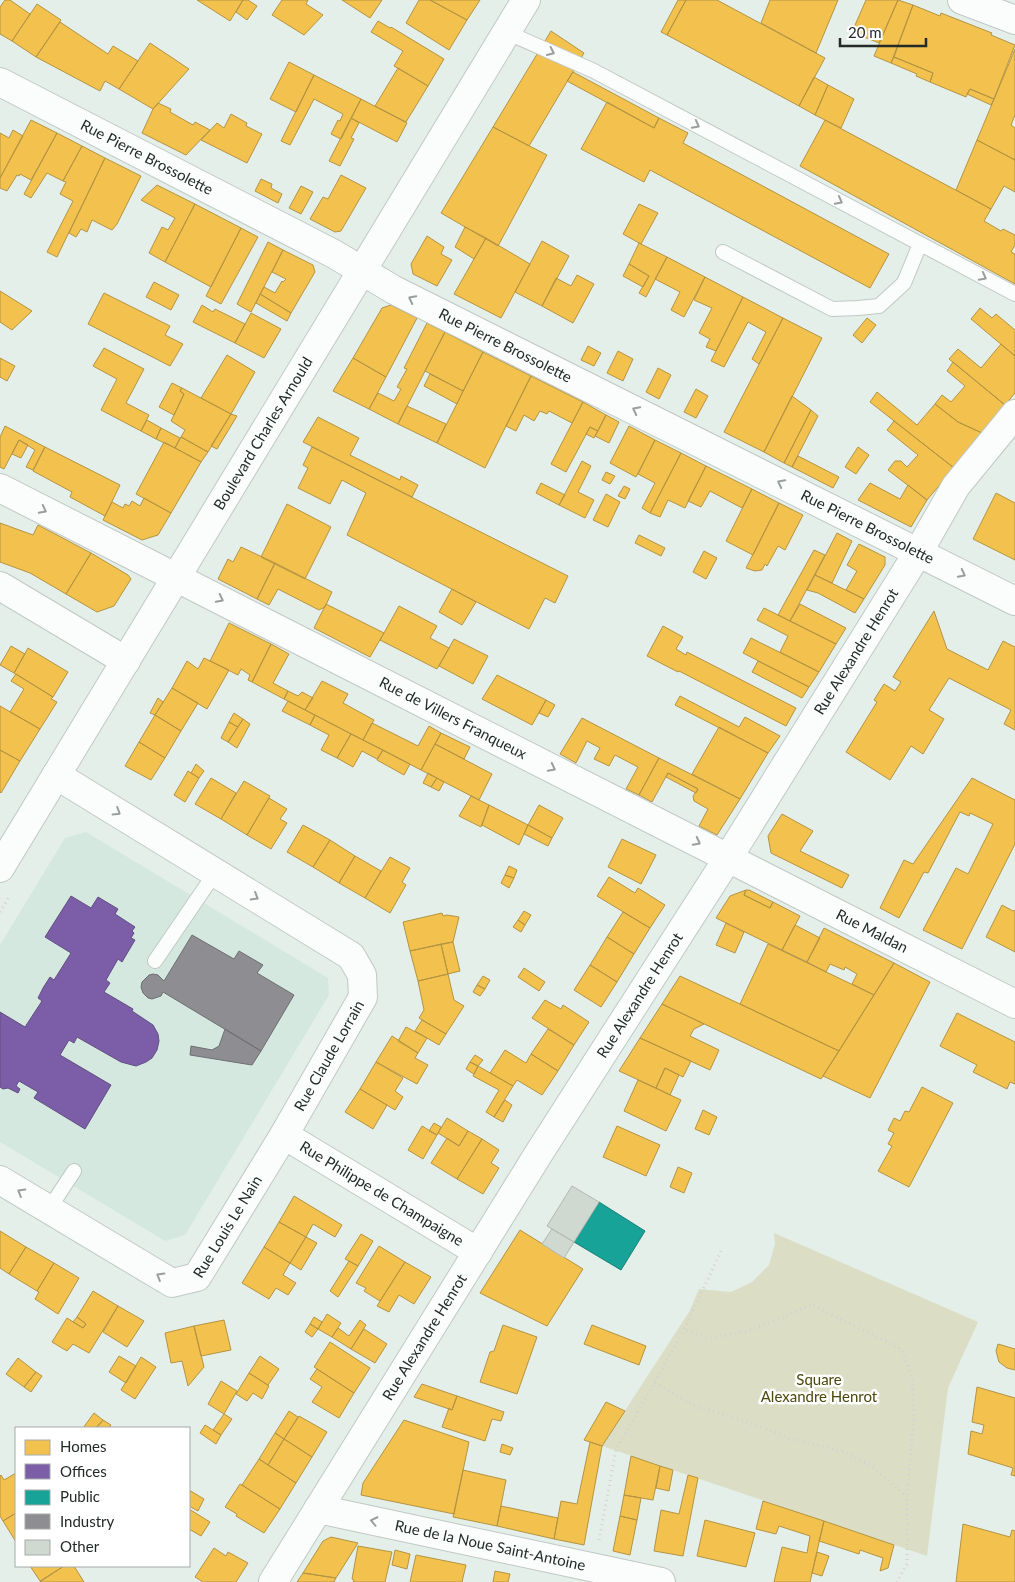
<svg xmlns="http://www.w3.org/2000/svg" width="1015" height="1582" font-family="Lato,sans-serif">
<style>
.built{fill:#d4e8df}
.green{fill:#dbdec4}
.homes{fill:#f2c14e;stroke:#b49442}
.offices{fill:#7b5ea7;stroke:#614e81}
.public{fill:#17a398;stroke:#1b7f76}
.industry{fill:#8d8d92;stroke:#6d6f72}
.building{fill:#cfd9cf;stroke:#b1b8b3}
.lines{fill:none;stroke-linecap:round;stroke-linejoin:round}
.service-casing{stroke:#c0c8c5;stroke-width:16}
.minor-casing{stroke:#c0c8c5;stroke-width:30}
.path{stroke:#d0d2d1;stroke-width:3;stroke-dasharray:1 4;stroke-linecap:butt}
.service{stroke:#fbfdfc;stroke-width:14}
.minor{stroke:#fbfdfc;stroke-width:28}
.oneway{stroke:#9a9e9c}
.labels{text-anchor:middle;stroke-width:5;stroke-linejoin:round;paint-order:stroke}
.street-label{font-size:15px;fill:#232a27;stroke:#fff}
.park-label{font-size:15px;fill:#4c470d;stroke:#fff}
</style>
<rect width="100%" height="100%" fill="#e4efea"/>
<!-- built -->
<path class="built" d="M86,832L328,978L329,995L185,1235L165,1241L0,1142V945L65,838Z"/>
<!-- green -->
<path class="green" d="M774,1233L978,1322L948,1388L927,1556L602,1446L689,1312L699,1289L731,1292L752,1282L769,1265L775,1244Z"/>
<!-- homes -->
<path class="homes" d="M5,0H10L30,14L12,41L0,34V7Z
M197,0H243L230,21Z
M243,0H248L257,6L247,20L236,12Z
M282,0H308L306,4L323,15L304,35L272,15Z
M342,0H382L370,18Z
M419,0H430L467,20L449,50L406,23Z
M430,0H480L467,20Z
M678,0H686L667,35L661,32Z
M686,0H717L825,58L799,106L667,35Z
M770,0H838L816,53L761,23Z
M866,0H898L879,43L852,32Z
M898,0L913,5L891,63L874,56Z
M37,4L61,20L36,57L12,41Z
M913,5L940,16L941,13L992,33L991,35L1015,45L994,99L970,89L966,97L930,82L933,73L894,57Z
M378,21L390,28L391,27L444,59L428,86L394,66L403,51L371,32Z
M60,22L108,54L113,46L138,61L119,89L105,81L100,91L36,57Z
M551,31L584,53L529,146L493,127Z
M150,43L189,69L153,109L119,89Z
M1015,49V115L1011,125L1015,128V160L977,140Z
M894,57L933,73L930,82L916,76L917,74L891,63Z
M289,62L314,75L296,112L270,99Z
M398,68L428,86L406,122L375,106Z
M573,72L659,118L654,128L567,81Z
M314,75L361,99L341,139L331,134L338,120L340,121L343,114L314,99L290,145L281,141Z
M814,77L828,85L815,115L799,106Z
M828,85L854,99L841,128L815,115Z
M970,89L994,99L991,105L967,94Z
M361,99L407,123L397,142L351,118Z
M607,102L654,128L659,118L688,133L683,143L889,254L870,288L650,170L644,182L581,149Z
M158,103L171,109L170,112L193,125L195,122L210,130L186,155L142,133L153,109Z
M231,114L247,123L246,126L262,134L247,163L201,140L217,123L224,128Z
M351,118L359,123L351,138L354,139L340,166L329,161Z
M31,120L57,133L31,180L20,174L19,176L17,175L7,191L0,188V178Z
M825,120L991,209L984,221L1001,231L1003,229L1015,235V245L1011,252L1015,254V284L800,166Z
M493,127L547,155L498,246L441,213Z
M13,130L23,136L0,178V133L9,138Z
M57,133L82,146L63,181L47,173L31,198L24,194Z
M977,140L1015,160V192L1004,186L991,209L956,190Z
M82,146L105,158L57,257L47,252L73,201L60,194L66,182L63,181Z
M105,158L141,176L117,224L112,230L92,220L87,232L81,229L76,237L69,233Z
M341,175L366,188L341,231L335,232L310,219L323,197L328,199Z
M261,179L272,184L271,188L282,194L278,203L255,191Z
M157,185L195,204L165,262L149,253L162,227L168,230L175,218L141,200Z
M301,186L313,192L301,214L289,208Z
M195,204L241,228L211,287L165,262Z
M639,204L658,213L641,244L623,234Z
M465,227L486,238L474,259L455,247Z
M241,228L258,237L221,304L206,296Z
M427,236L444,247L441,254L452,260L437,286L413,274L411,264Z
M486,238L530,264L501,318L454,294Z
M542,241L569,256L542,306L515,292Z
M268,242L283,250L251,312L237,304Z
M639,243L667,257L646,297L639,293L649,276L629,264Z
M283,250L313,265L315,272L291,313L260,294L264,287L275,293L282,281L283,282L286,279L272,272Z
M667,257L705,277L684,317L671,310L680,292L655,279Z
M629,264L649,276L643,287L623,276Z
M577,275L594,284L573,323L542,306L556,278L571,286Z
M705,277L743,297L716,351L706,347L710,339L699,333L712,308L694,300Z
M154,282L179,295L171,310L146,297Z
M0,291L32,311L12,330L0,322Z
M104,293L170,326L165,335L183,344L170,366L88,324Z
M260,294L291,313L287,321L256,303Z
M743,297L783,318L759,364L752,359L766,332L748,322L724,367L711,361Z
M202,305L213,312L215,309L245,324L235,343L193,322Z
M391,305L417,318L386,377L353,358L382,308Z
M980,308L992,318L996,314L1015,330V356L971,319Z
M251,313L281,329L264,358L235,343Z
M783,318L822,338L764,452L724,432Z
M867,318L876,325L862,343L853,335Z
M427,323L445,332L398,424L369,409L378,393L394,401L401,389L397,387L407,369L404,368Z
M445,332L483,352L463,391L425,371Z
M1001,344L1015,356V393L1005,405L949,359L958,349L981,368Z
M588,346L601,353L594,366L581,360Z
M104,348L144,369L126,403L149,415L141,431L101,410L117,379L93,366Z
M618,351L633,359L623,381L607,373Z
M483,352L531,376L485,468L437,443Z
M227,355L255,372L231,414L201,398Z
M0,358L15,366L7,381L0,377Z
M353,358L386,377L369,409L333,391Z
M953,362L1005,405L982,433L958,422L935,404L942,395L951,402L965,386L947,371Z
M658,368L671,375L659,399L646,392Z
M430,374L463,391L457,404L424,386Z
M531,376L583,402L572,423L549,411L547,414L540,411L534,421L524,415L516,431L506,426Z
M172,383L182,388L180,391L184,394L174,415L159,407Z
M182,388L231,414L208,452L181,437L185,430L171,421L184,394L180,391Z
M696,389L708,396L696,418L684,412Z
M877,392L917,425L935,404L958,422L982,433L954,468L870,402Z
M792,396L811,410L784,463L764,452Z
M583,402L606,415L598,431L590,427L566,472L551,464Z
M407,406L446,424L437,443L398,424Z
M811,410L818,416L792,467L784,463Z
M231,414L237,416L217,449L211,446Z
M606,415L619,422L609,443L595,436Z
M318,417L359,438L350,455L400,480L401,476L418,485L412,497L303,442Z
M147,420L161,428L156,439L141,431Z
M894,421L954,468L927,500L888,470L895,461H901L907,467L918,455L887,430Z
M5,426L45,447L33,470L26,467L35,450L19,440L4,469L0,467V437Z
M629,426L655,440L636,477L610,463Z
M590,427L598,431L594,438L586,434Z
M161,428L180,438L175,448L156,439Z
M181,437L208,452L201,462L175,448Z
M19,440L28,445L21,458L12,454Z
M655,440L681,453L650,513L642,508L655,483L638,474Z
M164,442L201,462L171,513L136,494Z
M45,447L120,485L105,516L70,497L72,492L33,471Z
M312,447L568,576L555,603L545,598L529,629L347,535L366,493L342,480L330,504L298,488L308,468L303,465Z
M858,447L869,455L856,474L845,467Z
M681,453L706,466L685,508L668,500L660,517L650,513Z
M798,456L839,477L833,488L792,467Z
M582,461L591,466L578,492L594,500L585,518L559,505Z
M706,466L752,489L742,508L710,491L701,507L688,501Z
M606,472L615,476L610,484L602,480Z
M541,483L565,495L559,505L536,493Z
M870,483L900,499L908,485L927,500L911,527L858,500Z
M624,486L630,489L625,499L618,496Z
M752,489L779,503L753,555L726,541Z
M996,493L1015,503V560L973,539Z
M606,494L620,502L608,527L593,520Z
M144,498L171,513L158,535L142,540L103,520L112,502L123,508L125,504L129,506L132,501L140,506Z
M779,503L803,515L785,550L778,546L767,566L765,564L762,570L755,571L746,568Z
M287,504L331,527L305,579L261,557Z
M0,523L33,535L38,525L91,553L66,594L30,573L0,562Z
M837,533L852,541L832,583L815,575Z
M639,535L665,548L661,556L635,543Z
M859,544L885,557V565L864,599L846,590L857,571L847,565Z
M241,547L275,563L257,599L218,579L228,559L233,562Z
M814,550L825,555L790,621L778,615Z
M704,551L717,558L706,579L693,572Z
M91,553L128,575L131,579L114,606L97,612L66,594Z
M275,563L332,592L325,607L319,610L278,589L269,605L257,599Z
M815,575L864,599L855,613L818,593L807,590Z
M452,589L476,602L462,625L439,612Z
M326,604L384,633L370,657L314,628Z
M800,604L846,628L836,644L790,621Z
M399,606L437,626L430,638L449,648L437,669L380,640Z
M764,608L836,644L819,672L780,652L788,636L757,620Z
M934,611L947,649L988,670L1003,641L1015,647V730L1004,724L1011,710L949,678L929,710L944,719L923,754L911,746L890,780L846,752L877,702L874,700L884,684L895,691L901,682L893,677Z
M229,623L271,644L252,682L248,680L250,675L241,669L238,675L210,661Z
M663,626L683,637L676,649L686,655L687,652L796,708L786,726L679,671L678,672L647,656Z
M751,638L819,672L809,687L743,653Z
M454,639L488,656L473,684L439,666Z
M271,644L289,654L273,683L288,691L284,699L252,682Z
M11,646L25,654L14,673L0,665Z
M28,648L68,672L53,697L14,673Z
M204,658L229,670L207,709L172,688L187,661L198,669Z
M758,661L809,687L802,698L752,672Z
M16,674L53,697L51,699L57,702L40,729L10,712L24,689L11,681Z
M497,675L546,700L532,725L482,699Z
M322,681L348,694L343,703L374,720L363,740L305,710Z
M172,688L198,703L181,731L155,715Z
M288,691L298,696L302,692L313,698L305,710L284,699Z
M680,696L739,727L745,717L780,736L768,753L675,705Z
M158,698L163,702L155,715L150,713Z
M546,700L555,705L548,717L539,713Z
M288,701L315,715L310,725L282,711Z
M0,706L40,729L20,761L0,750Z
M234,713L243,719L238,727L229,722Z
M155,715L181,731L165,758L139,742Z
M315,715L351,734L337,758L321,750L329,735L310,725Z
M582,718L659,758L639,795L626,789L638,767L615,755L609,766L594,759L600,748L587,741L576,763L560,754Z
M243,719L250,724L237,748L228,742Z
M229,722L238,727L228,742L221,738Z
M372,723L418,746L429,726L441,733L421,770L363,740Z
M719,727L768,753L740,799L692,774Z
M441,733L470,747L464,759L435,744Z
M351,734L383,750L377,759L362,751L353,767L337,758Z
M139,742L165,758L151,780L125,766Z
M435,744L492,774L479,800L421,770Z
M0,750L20,761L1,793L0,792Z
M383,750L410,764L404,775L377,760Z
M659,758L740,799L717,835L699,826L708,809L694,801L693,796L698,789L668,773L652,802L639,795Z
M196,764L204,771L199,778L191,773Z
M188,771L199,778L185,802L174,795Z
M428,773L437,778L431,787L423,783Z
M668,773L698,789L696,793L666,777Z
M211,778L236,793L221,819L195,804Z
M437,778L444,782L439,791L431,787Z
M972,778L1015,800V844L962,949L923,930L956,868L968,874L993,824L970,813L969,816L960,812L928,873L924,872L899,918L880,908L904,860L913,864Z
M244,781L270,796L247,835L221,819Z
M471,796L489,805L481,827L459,816Z
M269,798L287,809L280,819L287,823L271,849L247,835Z
M489,805L528,825L519,845L482,825Z
M539,805L563,818L552,838L528,825Z
M782,814L813,831L800,851L849,875L842,888L771,853L768,836Z
M303,825L330,840L313,867L287,852Z
M528,825L552,838L548,846L524,834Z
M622,839L656,855L641,884L608,867Z
M330,840L355,856L339,883L313,867Z
M355,856L381,871L365,898L339,883Z
M390,857L410,868L402,882L406,885L390,913L365,898Z
M509,866L517,870L514,878L505,875Z
M505,875L514,878L509,888L501,883Z
M609,877L635,893L638,888L665,905L650,928L597,896Z
M746,890L744,895L770,908L773,902L800,916L782,950L716,918L730,896Z
M746,890H749L773,902L770,908L744,895Z
M1002,905L1013,911L1015,910V952L986,937Z
M524,911L531,915L525,925L518,920Z
M623,912L650,928L634,954L607,937Z
M442,913L443,916L447,915L459,917L453,942L410,951L403,922Z
M518,920L525,925L521,932L513,927Z
M726,923L744,932L735,953L716,945Z
M795,925L820,938L807,962L782,950Z
M824,928L894,963L874,995L852,984L857,974L845,967L844,970L830,964L826,972L807,962Z
M607,937L634,954L617,982L590,965Z
M453,942L460,971L448,974L441,944Z
M441,944L448,974L418,981L410,951Z
M768,944L874,995L839,1051L740,1004Z
M894,963L930,982L870,1098L823,1076Z
M590,965L617,982L601,1007L574,990Z
M524,968L545,982L539,991L518,977Z
M448,974L454,1000L464,1006L446,1034L419,1018L424,1010L418,981Z
M483,976L490,980L485,989L477,985Z
M680,976L740,1004L839,1051L821,1079L662,1004Z
M477,985L485,989L480,996L473,992Z
M545,1000L561,1009L563,1005L589,1022L574,1045L532,1018Z
M662,1004L704,1024L694,1029L690,1036L719,1050L710,1070L640,1038Z
M957,1013L1015,1042V1084L1010,1082L1007,1089L973,1072L977,1065L940,1046Z
M422,1020L446,1034L439,1045L415,1031Z
M406,1027L427,1038L418,1053L398,1041Z
M548,1029L574,1045L558,1071L531,1054Z
M392,1036L418,1053L415,1058L428,1065L417,1084L376,1062Z
M640,1038L691,1061L683,1077L665,1068L656,1088L619,1071Z
M505,1050L526,1063L531,1054L558,1071L542,1095L517,1080L513,1086L490,1073Z
M475,1055L483,1060L478,1066L470,1062Z
M376,1062L403,1078L395,1091L403,1097L395,1110L360,1089Z
M470,1062L478,1066L474,1074L466,1069Z
M478,1066L513,1086L494,1117L486,1112L499,1090L473,1076Z
M665,1068L679,1075L670,1095L656,1088Z
M638,1080L681,1100L666,1131L624,1111Z
M922,1087L953,1103L909,1187L878,1171L892,1146L888,1144L894,1133L888,1130L894,1118L900,1121L905,1111L909,1112Z
M360,1089L387,1105L373,1129L345,1112Z
M505,1100L512,1105L503,1122L494,1117Z
M703,1110L717,1117L709,1135L695,1129Z
M447,1118L468,1131L459,1146L438,1133Z
M434,1123L441,1127L437,1135L429,1131Z
M422,1126L437,1135L423,1159L408,1150Z
M617,1126L660,1145L646,1176L603,1157Z
M468,1131L482,1139L457,1179L431,1163L447,1138L459,1146Z
M482,1139L499,1150L491,1163L499,1168L483,1194L457,1179Z
M678,1167L692,1173L684,1193L670,1187Z
M294,1196L342,1225L335,1237L313,1224L306,1237L279,1222Z
M279,1222L306,1237L290,1263L264,1247Z
M520,1230L583,1269L547,1326L480,1293Z
M0,1231L26,1247L9,1274L0,1268Z
M361,1234L373,1241L358,1266L345,1259Z
M306,1237L317,1243L301,1270L290,1263Z
M379,1246L405,1262L380,1301L364,1291L366,1288L356,1283Z
M26,1247L54,1263L37,1291L9,1274Z
M264,1247L290,1263L283,1275L296,1283L288,1295L276,1288L269,1299L242,1283Z
M349,1261L358,1266L338,1297L330,1291Z
M405,1262L431,1277L414,1304L399,1295L389,1312L377,1306Z
M54,1263L79,1278L58,1314L35,1299L39,1292L37,1291Z
M93,1291L118,1306L89,1353L73,1344L67,1351L52,1342L67,1318L83,1328L86,1324L77,1317Z
M118,1306L144,1321L127,1347L103,1332Z
M327,1314L341,1323L332,1337L318,1329Z
M77,1317L86,1324L83,1328L73,1322Z
M314,1317L322,1322L318,1329L310,1324Z
M224,1320L231,1350L201,1356L194,1326Z
M360,1320L366,1325L351,1349L332,1337L338,1328L349,1336Z
M310,1324L318,1329L312,1337L305,1332Z
M503,1325L537,1337L517,1394L480,1382L490,1352L494,1351Z
M592,1325L646,1346L639,1365L584,1344Z
M194,1326L204,1367L188,1386L182,1361L171,1363L165,1333Z
M364,1329L387,1344L375,1363L351,1349Z
M330,1342L370,1368L354,1393L314,1367Z
M998,1344L1015,1349V1370L1007,1368L999,1362L996,1351Z
M119,1356L136,1366L126,1383L109,1372Z
M260,1356L279,1369L268,1385L249,1373Z
M141,1357L156,1367L135,1399L121,1390Z
M18,1358L36,1372L24,1387L6,1374Z
M317,1369L354,1393L339,1418L312,1402L322,1387L310,1379Z
M36,1372L42,1376L31,1392L24,1387Z
M249,1373L269,1386L262,1399L253,1393L247,1401L236,1394Z
M221,1381L237,1391L224,1414L208,1404Z
M422,1384L457,1396L452,1410L414,1397Z
M977,1387L1015,1398V1476L1011,1475L1013,1468L968,1454L971,1431L982,1434L984,1425L972,1422Z
M457,1396L504,1412L501,1421L492,1419L485,1441L442,1427L449,1408L452,1410Z
M606,1402L625,1411L602,1446L584,1440Z
M289,1411L298,1417L284,1439L275,1433Z
M94,1413L103,1420L96,1428H83Z
M224,1414L232,1419L221,1435L213,1430Z
M299,1416L327,1432L312,1457L284,1439Z
M103,1420L111,1425L109,1428H96Z
M404,1420L469,1442L454,1514L361,1495L363,1483Z
M205,1425L221,1435L216,1444L200,1433Z
M275,1433L284,1439L268,1465L259,1459Z
M284,1439L312,1457L296,1483L268,1465Z
M590,1442L602,1446L584,1545L554,1539L561,1501L577,1504Z
M502,1444L513,1448L510,1455L500,1452Z
M631,1456L660,1466L653,1500L624,1495Z
M259,1459L296,1483L280,1509L242,1485Z
M660,1466L673,1470L669,1491L656,1488Z
M463,1470L506,1480L497,1526L453,1517Z
M16,1473V1513L3,1521L0,1516V1476L1,1475L4,1480Z
M688,1475L698,1478L683,1556L654,1551L661,1510L679,1514Z
M240,1484L280,1509L264,1533L236,1516L237,1514L225,1507Z
M189,1490L204,1499L198,1511L189,1506Z
M624,1495L641,1498L637,1520L620,1516Z
M763,1501L824,1521L810,1582H774L782,1547L807,1553L810,1536L779,1526L776,1534L756,1529Z
M501,1506L558,1518L554,1539L497,1526Z
M189,1509L210,1522L201,1536L189,1529Z
M16,1513V1542L3,1521Z
M620,1516L637,1520L630,1555L613,1551Z
M705,1520L755,1533L746,1567L697,1556Z
M824,1521L894,1545L888,1568L880,1571L883,1558L860,1550L859,1554L819,1541Z
M963,1524L1010,1537L1012,1530L1015,1531V1582H956Z
M331,1537L358,1543L336,1578L303,1573L323,1541Z
M358,1546L392,1552L385,1582H353L354,1580L352,1579Z
M214,1548L226,1556L228,1552L248,1563L236,1582H203L195,1577Z
M395,1550L410,1554L407,1569L392,1565Z
M817,1552L829,1556L822,1576L812,1573Z
M416,1555L466,1565L462,1582H410Z
M30,1566H64L40,1581Z
M64,1566H74L84,1582H40Z
M495,1571L510,1574L508,1582H493Z
M303,1573L336,1578L334,1582H297Z"/>
<!-- offices -->
<path class="offices" d="M71,896L91,908L98,897L118,909L115,914L135,927L132,931L134,933L131,938L135,940L122,962L118,959L106,980L110,983L104,992L133,1009L132,1011L153,1025L158,1034L159,1041L157,1050L152,1058L146,1062L136,1066L121,1062L77,1037L74,1043L69,1040L60,1055L111,1085L85,1129L34,1098L38,1092L19,1081L16,1086L20,1089L18,1093L8,1088L3,1089L0,1087V1012L25,1027L42,1001L38,998L43,988L50,977L54,980L71,953L45,937Z"/>
<!-- public -->
<path class="public" d="M599,1202L645,1231L621,1270L574,1242Z"/>
<!-- industry -->
<path class="industry" d="M192,935L234,959L239,951L263,965L257,973L294,995L261,1051L163,992L161,996L152,999L148,998L143,993L141,987L142,982L149,975L153,974L158,975L164,981Z
M225,1029L261,1051L252,1065L190,1055L191,1046L212,1050L219,1046Z"/>
<!-- building -->
<path class="building" d="M572,1186L599,1202L574,1242L547,1226Z
M552,1229L574,1242L564,1258L542,1244Z"/>
<g class="lines">
<defs>
<path id="service" d="M506,32L594,71L1015,294
M723,252L832,309L858,308L879,306L904,283L920,244
M155,961L215,873
M49,1209L74,1171"/>
<g id="minor">
<path d="M962,0L1015,20"/>
<path id="s1" d="M0,82L334,254L394,290L1015,601"/>
<path id="s2" d="M0,488L1015,1004"/>
<path d="M0,586L126,661"/>
<path id="s3" d="M0,868L526,0"/>
<path id="s4" d="M284,1135L478,1252"/>
<path id="s5" d="M0,1180L172,1283L197,1277L284,1135L363,997L362,975L351,956L56,775"/>
<path id="s6" d="M318,1509L661,1582"/>
<path id="s7" d="M273,1582L539,1153L728,858L919,551L956,486L1015,414"/>
</g>
</defs>
<!-- service casing -->
<use href="#service" class="service-casing"/>
<!-- minor casing -->
<use href="#minor" class="minor-casing"/>
<!-- path -->
<path class="path" d="M0,912L10,895
M721,1251L684,1330L707,1338L745,1332L783,1318L811,1304L901,1349L912,1377L914,1416L907,1497V1564L897,1582
M655,1383L695,1406L742,1420L789,1438L844,1452L872,1466L907,1497
M599,1540L616,1450L684,1330"/>
<!-- service -->
<use href="#service" class="service"/>
<!-- minor -->
<use href="#minor" class="minor"/>
</g>
<!-- one-way arrows -->
<defs><path id="oneway-chevron" d="M-2-3.5L2.5 0L-2 3.5" fill="none" stroke-width="1.6" stroke-linecap="round" stroke-linejoin="round" transform="scale(1.25)"/></defs>
<g class="oneway">
<use href="#oneway-chevron" transform="translate(551 52) rotate(25)"/>
<use href="#oneway-chevron" transform="translate(696 125) rotate(28)"/>
<use href="#oneway-chevron" transform="translate(839 201) rotate(28)"/>
<use href="#oneway-chevron" transform="translate(983 277) rotate(28)"/>
<use href="#oneway-chevron" transform="translate(412 299) rotate(-153)"/>
<use href="#oneway-chevron" transform="translate(636 410) rotate(-153)"/>
<use href="#oneway-chevron" transform="translate(781 483) rotate(-153)"/>
<use href="#oneway-chevron" transform="translate(43 510) rotate(27)"/>
<use href="#oneway-chevron" transform="translate(962 574) rotate(27)"/>
<use href="#oneway-chevron" transform="translate(220 599) rotate(27)"/>
<use href="#oneway-chevron" transform="translate(552 768) rotate(27)"/>
<use href="#oneway-chevron" transform="translate(117 812) rotate(32)"/>
<use href="#oneway-chevron" transform="translate(697 842) rotate(27)"/>
<use href="#oneway-chevron" transform="translate(255 897) rotate(31)"/>
<use href="#oneway-chevron" transform="translate(21 1192) rotate(-149)"/>
<use href="#oneway-chevron" transform="translate(160 1276) rotate(-149)"/>
<use href="#oneway-chevron" transform="translate(374 1521) rotate(-168)"/>
</g>
<g class="labels">
<!-- street labels -->
<g class="street-label">
<text dy="5" stroke="none"><textPath href="#s1" startOffset="165">Rue Pierre Brossolette</textPath></text>
<text dy="5" stroke="none"><textPath href="#s1" startOffset="570">Rue Pierre Brossolette</textPath></text>
<text dy="5" stroke="none"><textPath href="#s3" startOffset="508">Boulevard Charles Arnould</textPath></text>
<text dy="5" stroke="none"><textPath href="#s1" startOffset="975">Rue Pierre Brossolette</textPath></text>
<text dy="5" stroke="none"><textPath href="#s7" startOffset="1098">Rue Alexandre Henrot</textPath></text>
<text dy="5" stroke="none"><textPath href="#s2" startOffset="508">Rue de Villers Franqueux</textPath></text>
<text dy="5" stroke="none"><textPath href="#s2" startOffset="978">Rue Maldan</textPath></text>
<text dy="5" stroke="none"><textPath href="#s7" startOffset="692">Rue Alexandre Henrot</textPath></text>
<text dy="5" stroke="none"><textPath href="#s5" startOffset="484">Rue Claude Lorrain</textPath></text>
<text dy="5" stroke="none"><textPath href="#s4" startOffset="114">Rue Philippe de Champaigne</textPath></text>
<text dy="5" stroke="none"><textPath href="#s5" startOffset="285">Rue Louis Le Nain</textPath></text>
<text dy="5" stroke="none"><textPath href="#s7" startOffset="288">Rue Alexandre Henrot</textPath></text>
<text dy="5" stroke="none"><textPath href="#s6" startOffset="176">Rue de la Noue Saint-Antoine</textPath></text>
</g>
<!-- park labels -->
<g class="park-label">
<text x="819" y="1385">Square<tspan x="819" dy="17">Alexandre Henrot</tspan></text>
</g>
</g>
<!-- legend -->
<rect x="15" y="1427" width="175" height="140" fill="#ffffff" stroke="#a7aaa9"/>
<rect x="25" y="1440" width="25" height="15" fill="#f2c14e" stroke="#a7aaa9"/>
<text x="60" y="1452" font-size="15" fill="#232a27">Homes</text>
<rect x="25" y="1464" width="25" height="15" fill="#7b5ea7" stroke="#a7aaa9"/>
<text x="60" y="1477" font-size="15" fill="#232a27">Offices</text>
<rect x="25" y="1490" width="25" height="15" fill="#17a398" stroke="#a7aaa9"/>
<text x="60" y="1502" font-size="15" fill="#232a27">Public</text>
<rect x="25" y="1514" width="25" height="15" fill="#8d8d92" stroke="#a7aaa9"/>
<text x="60" y="1527" font-size="15" fill="#232a27">Industry</text>
<rect x="25" y="1540" width="25" height="15" fill="#cfd9cf" stroke="#a7aaa9"/>
<text x="60" y="1552" font-size="15" fill="#232a27">Other</text>
<!-- scale -->
<path d="M840 38v8h86v-8" fill="none" stroke="#232a27" stroke-width="2.5"/>
<text x="848" y="38" font-size="15" fill="#232a27" stroke="#ffffff" stroke-width="4" paint-order="stroke">20 m</text>
</svg>
